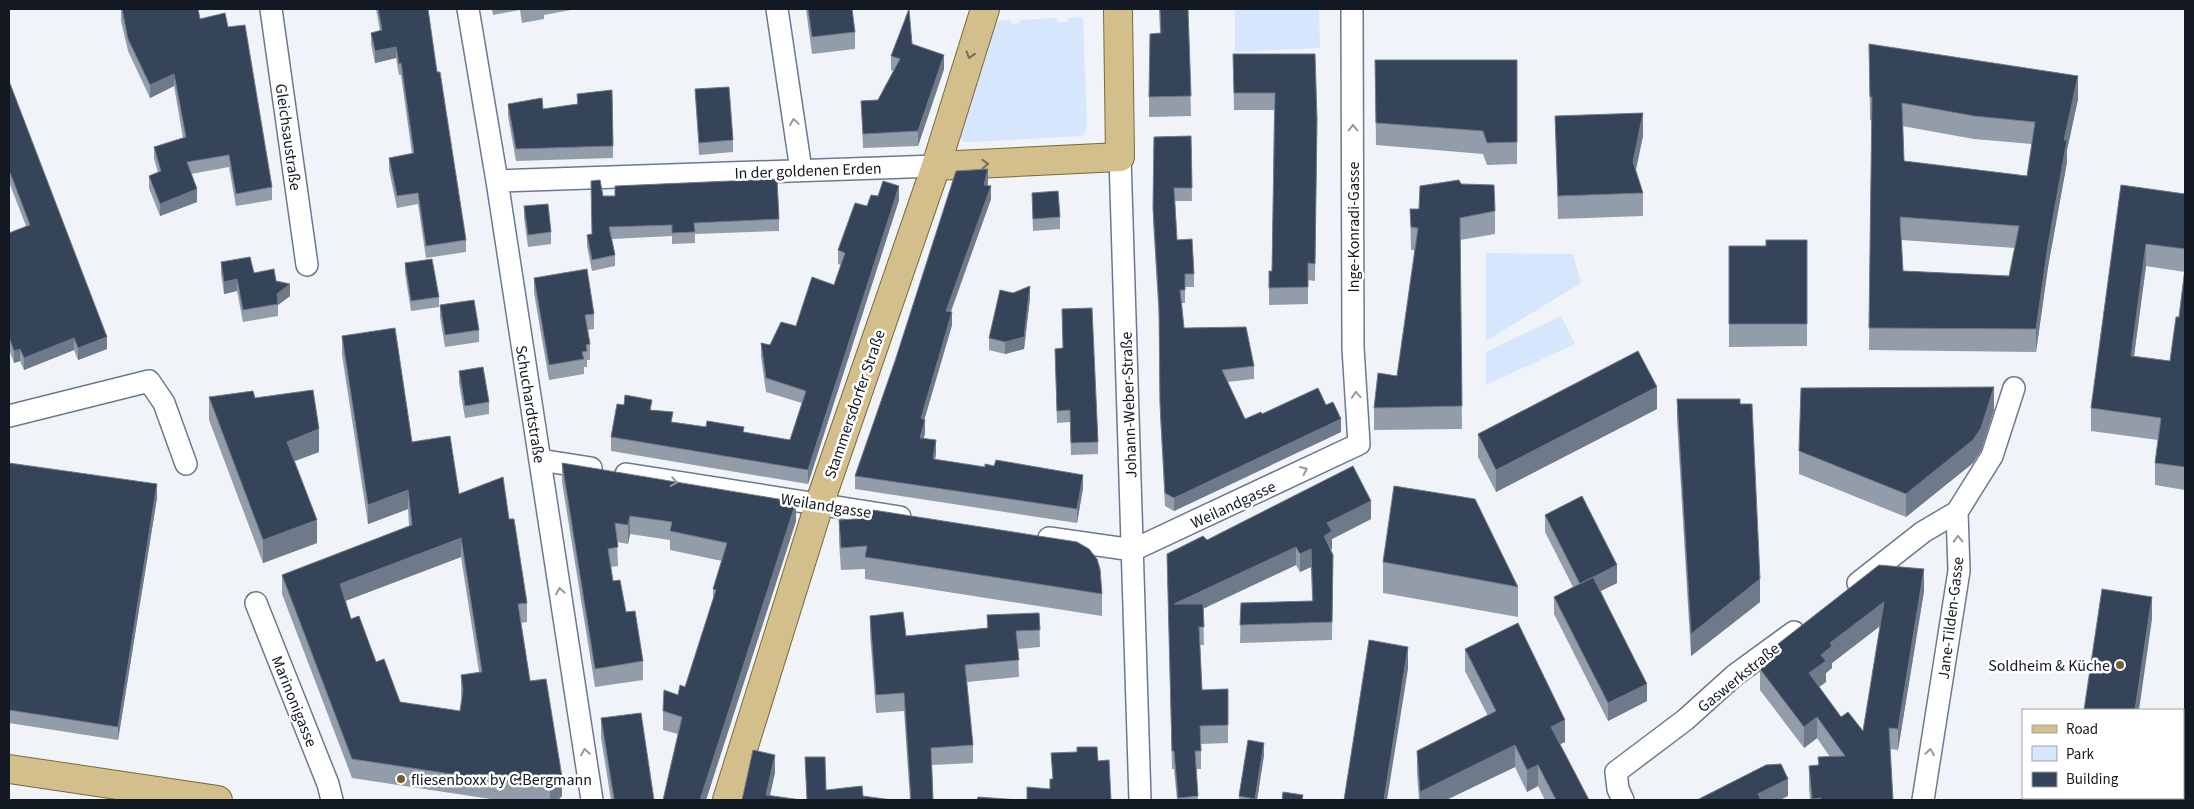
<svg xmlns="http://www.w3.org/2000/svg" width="2194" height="809" font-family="'Source Sans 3',sans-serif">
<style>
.green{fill:#d6e6fd}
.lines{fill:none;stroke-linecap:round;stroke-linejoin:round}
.minor-casing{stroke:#6a7991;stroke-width:24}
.major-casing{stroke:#7d6935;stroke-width:30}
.minor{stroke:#fff;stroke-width:21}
.major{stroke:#d3bf8c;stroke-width:28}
.wall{fill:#939ca9;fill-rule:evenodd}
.shaded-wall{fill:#6e7989}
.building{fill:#364459;stroke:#6e7989;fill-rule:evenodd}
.oneway{stroke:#736c57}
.oneway2{stroke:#95989c}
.poi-dot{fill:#745f2e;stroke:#fff;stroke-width:2}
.labels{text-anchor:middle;stroke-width:5;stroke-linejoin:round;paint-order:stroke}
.street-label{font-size:16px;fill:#131922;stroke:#fff}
.poi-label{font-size:16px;fill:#131922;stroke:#fff;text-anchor:end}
</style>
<rect width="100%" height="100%" fill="#f0f4f9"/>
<!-- green -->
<path class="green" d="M1235,9H1319L1320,48L1235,52Z
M1083,17L1087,126L1086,131L1082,136L974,142H964L959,138L993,21L1010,20L1012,24L1019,23L1020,20L1056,18L1058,22H1067L1068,18Z
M1486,253L1573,254L1581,283L1486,341Z
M1561,316L1575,344L1486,385V352Z"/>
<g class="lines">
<defs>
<path id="minor" d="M271,9L307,265
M468,9L497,181L592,800
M777,9L801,170
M1120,157L1140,800
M497,181L936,166
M9,416L149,381L164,403L186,464
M540,460L591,468
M626,474L900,517
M1049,538L1133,550L1359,444L1353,348L1352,9
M1858,583L1923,532L1957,512
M256,603L328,784L332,800
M1623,800L1618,789L1616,772L1685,720L1735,675L1794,632
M1923,800L1959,571L1957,512L1992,456L2014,388"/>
<path id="major" d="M936,166L1120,157L1118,9
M9,769L218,800
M727,800L819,505L936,166L985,9"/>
</defs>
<!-- minor casing -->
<use href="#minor" class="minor-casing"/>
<!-- major casing -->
<use href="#major" class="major-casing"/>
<!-- minor -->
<use href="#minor" class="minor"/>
<!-- major -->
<use href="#major" class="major"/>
</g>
<!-- wall -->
<path class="wall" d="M121,9L200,19L228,27L272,187V200L236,206L229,167L191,174L197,202L160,216L149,188V176L158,172L154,159V147L183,138L174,86L150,98L128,51L121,21Z
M376,9H428L437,72L466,240V252L426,258L418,204L397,208L389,170V158L412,154L401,75H399L396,58L375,63L371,44V33L380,31Z
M492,9H576L544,15V19L522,23L520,10L493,15Z
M806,9H852L855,32V49L812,54Z
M1159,9H1188L1191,116L1149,117V97L1160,33Z
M2185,27V51L2184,50V33Z
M912,44L944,69L918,146L863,148L861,101L878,100L893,71L891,70V56Z
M1869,44L2078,99L2067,150V162L2048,267L2036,352L1869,350L1872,120H1870ZM1902,126L1974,139L2032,144L2027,176L1904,161ZM1901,240L2015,248L2009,276L1903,271Z
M1233,54L1317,119L1315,281L1308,280V304L1269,305V271H1272L1274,110H1234Z
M1375,60H1517V164L1487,165L1483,154L1376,145Z
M9,81L107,349L78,360L74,350L24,370L20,361L14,363L9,349V233L26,226L9,182Z
M695,89L733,140V152L699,155Z
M612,90L613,158L516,161L508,116V104L543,109L577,104V94Z
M1555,116L1643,136L1635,171L1643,193V216L1558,219Z
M1191,136L1192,201H1175L1177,240L1194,274V287H1185V303H1182L1184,328L1254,366V379L1227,382L1245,419L1262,414L1326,405L1341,432L1174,511L1165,506L1160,416L1159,320L1153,221L1154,137Z
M988,182V185L991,199L951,312L952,325L924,420L925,433L924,438L936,453L935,459L1083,488L1077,523L855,489V476Z
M1461,184L1495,211V234L1460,240L1462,429L1374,430V408L1397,376L1415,250H1411L1410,209H1419Z
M2121,185L2185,194V490L2155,485V463L2158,440L2091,431V408ZM2146,266L2185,272L2179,317L2170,361L2134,356Z
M615,186L779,219V231L695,234V243L672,244V236L612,239L615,255V266L592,271L587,246V235L592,234L603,196H615Z
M1032,193L1060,217V229L1033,231Z
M899,200L808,484L611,451V437L652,410L673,422L744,432L790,440L802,403L766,392L761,357V343L770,345L796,326L834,285L841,265L838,264V250L867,206Z
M524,206L551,232V244L528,247L524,218Z
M1807,240V346L1729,347V246H1766Z
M221,262L276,281L290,296L278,305V316L243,322L237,291L224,294L221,274Z
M405,263L439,297V307L411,311L405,273Z
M534,278L594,314V329L588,330L590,344V360H587V367H584V374L549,380L534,293Z
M1030,298L1024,349L1005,354L989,350V338Z
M440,305L479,330V342L445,347L440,317Z
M342,336L412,442L459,494L509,519L527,603V622L521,623L530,681L562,796L558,800H497L352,778L282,594V575L409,526L408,509L368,524L342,355ZM461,557L479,672L461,675V695L462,699L460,711L400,702L351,619L345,601Z
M1063,348L1098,442V454L1071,455L1070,422L1057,423L1055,349Z
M459,371L489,402V414L465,418L459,383Z
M209,397L255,398L319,452L294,461L317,543L263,563L209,420Z
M1677,399L1740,404L1760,602L1691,656L1677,421Z
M1657,409L1496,492L1478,457V434Z
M1994,410L1981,451L1973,463L1906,517L1799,474V451Z
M9,463L157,498L118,740L9,723Z
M562,463L796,521L706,800H663L678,734L663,730V711L685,687L713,602V589L722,561L670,550V540L630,534L628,544L617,542L618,566L611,567L613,581L626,612L643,661V680L595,687L562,482Z
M1545,515L1617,583L1601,591L1647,701L1608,721L1554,614V597L1573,587L1545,532Z
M1371,519L1332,539V549L1330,550L1333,555L1332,640L1240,643L1241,603L1312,601L1311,567L1300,572L1296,565L1203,609L1204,645H1200L1202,690L1228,689V743L1201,744V769H1196L1198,800H1177L1174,769H1172L1167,554L1207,540Z
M839,520L1102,594V616L865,579V569L841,570L839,542Z
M1383,562L1518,587V617L1383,593Z
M1924,591L1898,750L1890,749L1893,800H1810L1809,788V766L1818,765V757H1830L1817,738L1804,748L1760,690V669L1769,662V651ZM1880,626L1863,731L1841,717L1819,687L1826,682V673L1832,668V663Z
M1039,613L1040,647L1018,649L1019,677L967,682L973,745V763L932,765L933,800H936H910L904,711L876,713L870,634V616L906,636L987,628V615Z
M1465,649L1565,742L1560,744L1589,800H1545L1538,786L1527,792L1515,767L1446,800H1419L1417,773V751L1488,716L1465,671Z
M601,718L654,800H611L601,738Z
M1264,755L1257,800H1239V796Z"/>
<!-- shaded-wall -->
<path class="shaded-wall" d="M396,47V58L375,63V51Z
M944,55V69L918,146V131Z
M174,74V86L150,98V85Z
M2078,76V99L2067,150V162L2048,267L2036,352V329L2048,245L2064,140Z
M1643,113V136L1633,184V162Z
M988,169V182L984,198V185Z
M899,186V200L808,484V470Z
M991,186V199L946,324V311Z
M197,189V202L160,216V204Z
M2146,244V266L2131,378V356Z
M237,279V291L224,294V282Z
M290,284V296L278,305L277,294Z
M1030,286V298L1024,349L1005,354V342Z
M952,312V325L921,431V418Z
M107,337V349L78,360V348Z
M74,338V350L24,370V358Z
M20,349V361L14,363V351Z
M1657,387V409L1496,492V470Z
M1994,387V410L1981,451L1973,463L1906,517V494Z
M1341,419V432L1174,511V498Z
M925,420V433L920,451V438Z
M319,429V452L287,464V442Z
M936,440V453L933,472V459Z
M1083,475V488L1077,523V509Z
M157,484V498L118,740V727Z
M408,490V509L368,524V505Z
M1371,501V519L1332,539V549L1324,554V536L1327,523Z
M796,502V521L706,800H700Z
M630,516V534L628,544V525Z
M317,520V543L263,563V540Z
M461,538V557L340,603V584Z
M1296,547V565L1174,622V604Z
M1311,549V567L1300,572V554Z
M1617,565V583L1580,601V584Z
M1924,569V591L1898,750V729Z
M1760,579V602L1691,656V634Z
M2152,597V619L2139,710H2135Z
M1884,602V623L1832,663V668L1826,673V682L1809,694V673L1821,655L1830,643Z
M1408,647V669L1387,800H1384Z
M1647,684V701L1608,721V703Z
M1817,717V738L1804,748V727Z
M1565,720V742L1551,748V727Z
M1264,743V755L1257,800H1255Z
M1515,745V767L1446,800H1420V792Z
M775,755V773L769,800L766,795Z
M1538,765V786L1527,792V770Z
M562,777V796L558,800H550V789Z
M1788,779V796L1780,800H1758V794Z"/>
<!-- building -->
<path class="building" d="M122,9H198L200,19L225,13L228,27L245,25L272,187L236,194L229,155L187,162L197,189L160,204L149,176L161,171L154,147L186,137L174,74L150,85L128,39Z
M378,9H428L437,72H440L466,240L426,246L418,193L397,196L389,158L414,153L401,63L399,64L396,47L375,51L371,33L382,30Z
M808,9H852L855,32L812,37Z
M909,9L912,44L944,55L918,131L863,134L861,101L878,100L900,59L891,56Z
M1160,9H1188L1191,96L1149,97L1150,34L1161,33Z
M1869,44L2078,76L2064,140H2067L2048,245L2036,329L1869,328L1872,97H1870ZM1902,103L1974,116L2035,122L2027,176L1904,161ZM1900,217L2019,226L2009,276L1903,271Z
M1233,54H1315L1317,119L1315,264L1308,263V287L1269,288V271H1272L1275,93H1234Z
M1375,60H1517V142L1487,143L1483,131L1376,123Z
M9,81L107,337L78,348L74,338L24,358L20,349L14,351L9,337V233L30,225L9,170Z
M729,87L733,140L699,143L695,89Z
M612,90L613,146L516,149L508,104L542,98L543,109L578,104L577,94Z
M1643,113L1633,162L1643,193L1558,196L1555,116Z
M1191,136L1192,188H1174L1177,240L1192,239L1194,274H1185V290H1180L1184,328L1246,327L1254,366L1222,370L1245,419L1261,412L1262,414L1318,388L1326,405L1333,402L1341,419L1174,498L1165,493L1160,403L1159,307L1153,208L1154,137Z
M988,169L984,185L991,186L946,311L952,312L921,418L925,420L920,438L936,440L933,459L985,467V464L994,466L996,460L1083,475L1077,509L855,476L895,361L956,171Z
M777,179L779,219L694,223L695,232L672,233V225L609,227L615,255L592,260L587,235L592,234L591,181L600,180L603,196H615V186Z
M1459,180L1461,184L1494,185L1495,211L1460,218L1462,406L1374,408L1378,373L1397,376L1418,228L1411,227L1410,209H1419L1420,186Z
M883,181L899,186L808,470L611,437L617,404L624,405L625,395L652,400L650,410L673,412L671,422L706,427L707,421L744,427L743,432L790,440L806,391L766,378L761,343L770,345L781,322L796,326L812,277L834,285L845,253L838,250L855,203L867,206L871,195L878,196Z
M2121,185L2185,194V249L2146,244L2131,356L2170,361L2176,317H2179L2185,268V467L2155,463L2161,418L2091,408Z
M1058,191L1060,217L1033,219L1032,193Z
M548,204L551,232L528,235L524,206Z
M1766,240H1807V324H1729V246H1766Z
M250,257L254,273L274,269L276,281L290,284L277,294L278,304L243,310L237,279L224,282L221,262Z
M432,259L439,297L411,301L405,263Z
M587,269L594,314L585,315L590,344L586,345L587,351L582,352L584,359L549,365L534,278Z
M1030,286L1024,337L1005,342L989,338L1000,290L1013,293Z
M474,300L479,330L445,335L440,305Z
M1092,308L1098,442L1071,443L1070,410L1057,411L1055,349L1063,348L1062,309Z
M395,328L412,442L450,436L459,494L503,477L509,519H514L527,603L518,604L530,681L546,679L562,777L550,789L352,759L282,575L412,525L408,490L368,505L342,336ZM461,538L482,672L461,675L463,690L460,711L400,702L384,659L376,662L359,616L351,619L340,584Z
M1638,351L1657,387L1496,470L1478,434Z
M483,367L489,402L465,406L459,371Z
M1994,387L1981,428L1973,440L1906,494L1799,451L1801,388Z
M313,390L319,429L287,442L317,520L263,540L209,397L253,391L255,398Z
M1677,399H1740V404H1752L1760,579L1691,634Z
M9,463L157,484L118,727L9,710Z
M562,463L796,502L700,800H663L682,717L663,711L664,690L678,695L680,685L685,687L716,590L713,589L727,543L670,531L672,522L630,516L628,525L615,523L618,547L608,549L613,581L620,580L626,612L635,611L643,661L595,669Z
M1353,466L1371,501L1327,523L1332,531L1324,536L1333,555L1332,622L1240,625L1241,603L1313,601L1311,549L1300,554L1296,547L1174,604H1203L1204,627H1199L1202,690L1228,689V725L1200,726L1201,751H1195L1198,796L1178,798L1174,751H1172L1167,554L1203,536L1207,540Z
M1394,486L1475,499L1518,587L1383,562Z
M1582,496L1617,565L1580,584L1545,515Z
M873,510L1077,542L1089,549L1097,559L1100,569L1102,594L865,557L867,546L841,548L839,520L871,518Z
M1879,565L1924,569L1898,729L1889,728L1893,800H1821V798L1812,799L1809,766L1819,765L1818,757L1845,756L1817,717L1804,727L1760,669L1774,658L1769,651ZM1884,602L1863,731L1848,712L1841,717L1809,673L1826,661L1821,655L1832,646L1830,643Z
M1593,577L1647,684L1608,703L1554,597Z
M2102,589L2152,597L2135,710H2084Z
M903,612L906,636L988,628L987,615L1039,613L1040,630L1016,631L1019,660L965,665L973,745L931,748L933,800H936H911L904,693L876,695L870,616Z
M1518,623L1565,720L1551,727L1589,800H1556L1538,765L1527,770L1515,745L1420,792L1417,751L1496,711L1465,649Z
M1369,640L1408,647L1384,800H1344Z
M641,713L654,800H620L614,799L601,718Z
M1248,740L1264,743L1255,799L1239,796Z
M1077,747H1097L1098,761L1109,760L1111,800H1027V787L1050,789V779H1053L1051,753L1077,752Z
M753,750L775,755L766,795L801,800H742Z
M805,757H825L826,790L862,786L863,796L892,800H807Z
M1781,764L1788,779L1758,794L1761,800H1697L1766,765Z
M1283,792L1303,795L1302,800H1282Z
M978,797L1019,800H977Z
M2071,798H2122V800H2071Z"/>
<!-- one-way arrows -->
<defs><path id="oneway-chevron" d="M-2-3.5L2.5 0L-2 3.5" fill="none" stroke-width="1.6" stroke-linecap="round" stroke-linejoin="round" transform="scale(1.25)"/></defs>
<g class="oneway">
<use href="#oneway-chevron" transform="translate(970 55) rotate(107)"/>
<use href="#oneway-chevron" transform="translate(985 164) rotate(-3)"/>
</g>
<g class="oneway2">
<use href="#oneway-chevron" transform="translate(794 122) rotate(-98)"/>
<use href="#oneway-chevron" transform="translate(1353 128) rotate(-90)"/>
<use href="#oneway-chevron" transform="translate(1356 395) rotate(-94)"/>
<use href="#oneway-chevron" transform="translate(1304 470) rotate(-25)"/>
<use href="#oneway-chevron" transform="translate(674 482) rotate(9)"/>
<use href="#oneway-chevron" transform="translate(1958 539) rotate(-92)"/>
<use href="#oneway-chevron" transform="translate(560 591) rotate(-99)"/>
<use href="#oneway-chevron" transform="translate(585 752) rotate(-99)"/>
<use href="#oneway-chevron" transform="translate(1930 752) rotate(-81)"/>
</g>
<!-- markers -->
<g class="poi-dot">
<circle cx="2120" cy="665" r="5"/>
<circle cx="401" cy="779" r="5"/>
</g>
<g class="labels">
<!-- street labels -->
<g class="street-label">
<text transform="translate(289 137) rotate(82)" y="6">Gleichsaustraße</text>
<text transform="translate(808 170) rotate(-2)" y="6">In der goldenen Erden</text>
<text transform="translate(1353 227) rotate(-90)" y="6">Inge-Konradi-Gasse</text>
<text transform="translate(531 404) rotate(81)" y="6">Schuchardtstraße</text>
<text transform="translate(854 404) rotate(-71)" y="6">Stammersdorfer Straße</text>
<text transform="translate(1128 405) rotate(-92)" y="6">Johann-Weber-Straße</text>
<text transform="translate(1233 504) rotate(-25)" y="6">Weilandgasse</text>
<text transform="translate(826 505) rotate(9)" y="6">Weilandgasse</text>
<text transform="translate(1950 618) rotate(-83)" y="6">Jane-Tilden-Gasse</text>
<text transform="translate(1738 677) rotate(-39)" y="6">Gaswerkstraße</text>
<text transform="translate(295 701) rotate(68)" y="6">Marinonigasse</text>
</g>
<!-- poi labels -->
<g class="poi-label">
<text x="2110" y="671">Soldheim &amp; Küche</text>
<text x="411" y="785" text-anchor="start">fliesenboxx by C.Bergmann</text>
</g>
</g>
<!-- border -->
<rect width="2194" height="809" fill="none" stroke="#131922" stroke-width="20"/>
<!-- legend -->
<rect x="2022" y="709" width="162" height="90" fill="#ffffff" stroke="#a1a3a7"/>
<rect x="2032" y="725" width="25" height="8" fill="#d3bf8c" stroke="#a1a3a7"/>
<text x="2066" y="734" font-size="15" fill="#131922">Road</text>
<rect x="2032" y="746" width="25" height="15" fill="#d6e6fd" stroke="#a1a3a7"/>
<text x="2066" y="759" font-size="15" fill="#131922">Park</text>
<rect x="2032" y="772" width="25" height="15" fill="#364459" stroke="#a1a3a7"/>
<text x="2066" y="784" font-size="15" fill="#131922">Building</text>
</svg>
